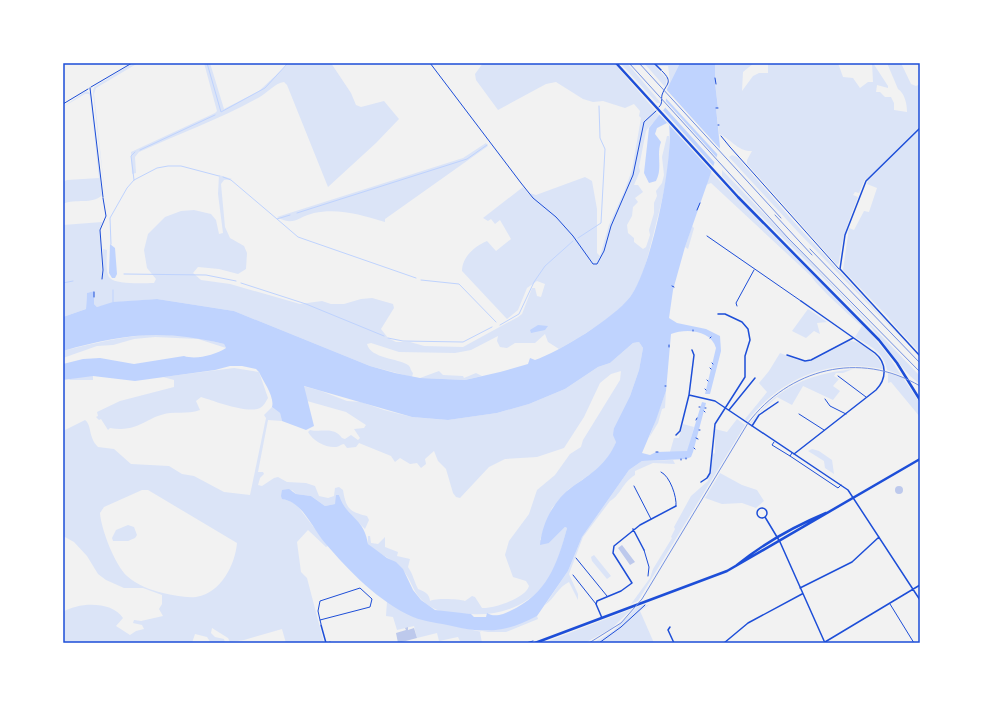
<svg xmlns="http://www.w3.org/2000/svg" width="983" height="706" font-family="Lora,serif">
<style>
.green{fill:#dbe4f7;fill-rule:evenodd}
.water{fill:#bfd3fe}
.pier{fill:#f2f2f2}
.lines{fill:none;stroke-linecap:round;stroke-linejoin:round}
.stream{stroke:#bfd3fe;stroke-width:1}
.building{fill:#bdc9ec}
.path{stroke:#1d4ed8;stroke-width:1}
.service{stroke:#1d4ed8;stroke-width:1}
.minor{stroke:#1d4ed8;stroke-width:1.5}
.primary{stroke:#1d4ed8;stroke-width:2.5}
.rail{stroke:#7290e2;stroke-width:1}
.neatline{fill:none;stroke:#1d4ed8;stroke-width:1.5}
</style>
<rect width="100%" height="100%" fill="#f2f2f2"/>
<!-- green -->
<path class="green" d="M133,63H138L96,88L94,94L107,213L93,92L94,87Z
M204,63H210L224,109L259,91L289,63H331L351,93L356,105L361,107L384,101L399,119L376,143L328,187L287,85L284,82C275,83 266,94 258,98C220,119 179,134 139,152L135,157L136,173L132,174L131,152L215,113L217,111Z
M483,63H614L660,116C656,121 649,126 646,131L639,167L640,171L634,185H638L643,192L635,198L638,202L633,207L632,216L627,225L628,233L634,238V242L643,249L646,247L650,235L649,230L654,213V203L657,196L656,191L662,183L664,175L662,157L667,136H669C671,169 662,200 654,232C648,254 644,279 630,297C615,317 580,337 559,349L548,342L545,334L535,343H515L507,348L500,347L497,341L498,336L471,350L455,353L399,352L371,343L367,344C371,359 398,358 408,365C411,367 410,370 413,373L412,377L370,366L234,311L157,299L120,302L97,307L94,304V291L87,293L86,309L63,317V225L102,222L100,230L102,276H103V249L107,250C107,257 105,273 110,278C116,285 145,283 154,283L156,279L147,268L144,250L148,234L165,217L181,211L194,210L211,214L216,220L219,234L223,233L218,194L219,175L232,179L224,180L221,184L225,227L230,238L244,246L247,253L246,269L238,274L219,269L198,267L193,273L201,280L230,284L300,304L322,301L331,304H344L361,299L372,298L393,304L394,308L381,329L388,338L396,342H410L424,346L463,347L518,317L522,314L532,288H535L537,296L541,297L545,284L537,281L527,288L518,310L507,319L462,271C462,257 475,246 487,241L496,251L511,239L500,220L495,224L491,219L488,221L483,218L523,187L533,199L530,193L536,195L585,177L592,181L597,209V253L600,256L609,225L624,192L632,170L641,118L639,116L640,111L634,104L625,108L603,101L593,102L583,99L556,82L546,84L498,110L476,80L475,74Z
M620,63H627L661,103H657Z
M644,63H680L667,89L670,81L668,66H659L657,68L667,79L665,87Z
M715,63H754L743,72L742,91L753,76L759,73H768V63H838L843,77L853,78L860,88L868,82H873L872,63H873L888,86V88L877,85L876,92H880L885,97H891L894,103V110L907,112C907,104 905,94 898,89L887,63H901L911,84L916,86L920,84V353L895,326L888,317L843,270L849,228L854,230L864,211L869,212L877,188L867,184L868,181L865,179L859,193L855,192L853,195L858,197C849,220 841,240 839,263L837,265L747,164V160L752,151C738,152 730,138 719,134L716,108L718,107L715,83Z
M86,91L91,93L102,195C93,205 75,198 63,204V182L67,180L99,178L90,96L89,94H85L63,107Z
M486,143L488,146L385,219V222C361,215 339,208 314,213C297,217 294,227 277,217L463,158Z
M732,155L737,157L802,231L907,344L799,233L729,157Z
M722,170L920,376V384C902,372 885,343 869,325C821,274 770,227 722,176Z
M711,172L871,334L888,355L901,375L887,370C884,352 870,346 855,337L862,326C855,321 813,282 812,277L711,183L706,185Z
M692,226L694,228L688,249L685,247Z
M808,309L827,322L817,323L820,334L814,331L806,338L792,331Z
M156,334L195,337L224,344L226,348L198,339L155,337L134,339L113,345L97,346L63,358V351C94,343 124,336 156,334Z
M850,341C862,341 881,357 883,369C828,358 782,378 747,421L745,419L767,392L759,383L769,371L780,353L798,360L811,361Z
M639,342L643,348L639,370L630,396L614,428L616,442L613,450L602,466L569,489L552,508L540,540L549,543L565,527L567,528C562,546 557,569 545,584C527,607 497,616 471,614C460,613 444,614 435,609C411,597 415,583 401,568C392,558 376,553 368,544V536H370L371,543L378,544L385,537V547L398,552L397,556L410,559L408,567C413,574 414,581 418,589C425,592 429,593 430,601C436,598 459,599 465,601L472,596L475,597L482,608C493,609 526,598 529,586L526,581L513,577L505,555L509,541L529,514L537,490L555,475L570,454L581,447L583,440L620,380L621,371L611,374L600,383L584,417L564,448L537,457L505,459L489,467L460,498L456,497L453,493L446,469L438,461L434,451L425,459L426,464L421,468L417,463L410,464L400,458L395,462L391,456L359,443L356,447L347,448L344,444C341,444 339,447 336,447C326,448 313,441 308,432L310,430C322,433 333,426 342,438L345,439L351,435L358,440L360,438L354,429L364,428L366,425L346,412L307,401L303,386L321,391L347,401L361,402L384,410L412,417L448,420L497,413L529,404L565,389L598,367L610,363L633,343Z
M234,368L259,372L268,398C266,401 264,406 260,408C248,414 214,401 201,397L196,401L200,410C190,414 181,412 170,413C146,416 140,433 110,428L108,430L101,419L99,420L96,417L98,416L97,412L120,401L174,387V380L163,377Z
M853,369L843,373H836L834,376L839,379L833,386L840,391L833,400L803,386L792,405L777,397L758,414L752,423H750C778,387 809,374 853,369Z
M439,371L443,375L463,376L464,378L476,373L482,376L465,380L420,378Z
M888,373L903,378L920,403V417L891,382L888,383Z
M86,376H93V380H70L69,379Z
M666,391L665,408L662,409L658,423L649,438Z
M272,407L280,413L282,421L268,420L258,472H263L264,474L260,478L258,485L262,486L274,478L278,477L287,482L306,483L315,486L319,496L328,498L334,496L335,488L339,487L343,490C346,509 350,512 367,516L369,520L365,529C354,518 344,510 339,495L335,504L325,506L311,496L296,494L292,490L284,499L296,504L328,546L326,547L308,530L297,542L301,572L307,578L324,643H286L282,629L244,640L230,642L228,638L212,628L211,633L215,637L224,639L225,643H211L207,637L195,634L192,643H63V612C79,602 112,601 123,618L116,626L130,635L136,631L144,629L142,625L133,623L134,620L141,621L163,616L159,609L162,604V595L143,588H124L106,580L98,574L87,556L74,542L63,536V431L85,420C92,425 88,437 98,447L114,449L131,464L169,466L182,474L194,476L224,492L250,495L266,418L264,415ZM142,490H148L237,543C235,565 221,593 196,597C185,598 173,595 163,593C150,590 137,585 127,576C115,565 101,529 100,513L104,507Z
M737,419L745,425L638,601L631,604L650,578L653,569L672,538L671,537L675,529L674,527L691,496L708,481L713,454L715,453V429L727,432Z
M683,424L694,427L688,450L685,452H659H670L674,438H679Z
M812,449L819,451L832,460L834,474L825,468L824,461L808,451Z
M673,460L675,464L653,463L635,471V475C622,483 620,496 610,501L583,537L569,574L578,594V600L569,582C558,587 555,598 545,605L568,571L582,537L629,470L642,461Z
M720,473L742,485L757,490L764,501L756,508L742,503L722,504L705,498Z
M128,525L134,527L137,535L135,538L128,541H113L112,538L116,530Z
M594,555L611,576L607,579L592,561L591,557Z
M387,601L414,617L482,632L506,628L537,616L538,619L506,632H480L482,643H461L458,637L439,641L437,633L417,638L414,626L397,630L393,617L386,616Z
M645,604V606L650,604L640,611L654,643H593L613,631L637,607Z
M632,609L612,628L585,643H543Z"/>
<!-- water -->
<path class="water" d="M680,63H715V83L718,108H716L720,147L685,247L673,290L669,318L677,323L706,329L720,336L721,351L710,394H705L716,348C711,330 686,328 671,334L666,391L656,420L642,453L650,455L656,452L687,451L702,402L706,403L693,452L691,457L686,459L642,461L629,470L582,537L568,571L537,616C507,632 485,634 452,626C440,623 425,622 413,617C379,602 349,571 325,543C312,528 303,502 282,499L281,496L282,490L289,489L296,494L311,496L325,506L335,504L336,495H339C347,519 364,517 368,544L387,558L396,562L403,569L413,590L421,600L435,610L471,614L474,617H486L487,613C494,618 504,614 510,611C547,594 557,565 567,528L565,527L549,543L540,545C542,523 554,500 572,487C591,474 607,464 616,442L613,435L614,428L630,396L639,370L643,348L639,342L633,343L610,363L598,367L565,389L529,404L497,413L448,420L412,417L304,386L314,426L306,430L282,421L280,413L272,407C275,397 263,381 259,372L256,369L242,366H230L215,370L135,381L93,376L63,380V364L83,359L100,358L134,364L184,356C196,360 215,355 226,348L224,344C162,329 123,334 63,351V317L86,309L87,293L94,291V304L97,307L113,302L157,299L234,311L370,366L395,373L420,378L465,380L500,372L528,364L530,358L535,360C559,352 614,318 630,297C651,270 674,159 669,125L667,123L657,128L655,134L661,142C656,155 663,168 656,181L649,183L644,173L649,128L665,108L667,89Z
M110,244L115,248L117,274L115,278H112L109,273Z
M538,325L548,326L545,330L531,333L530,330Z"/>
<!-- pier -->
<path class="pier" d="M665,88L721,150L719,156L663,95Z
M663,98L718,159L716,164L662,104Z
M662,109L715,168L713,173L659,114Z"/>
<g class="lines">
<!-- stream -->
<path class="stream" d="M207,63L221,112L265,88L288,63
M140,150L215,115
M223,177L231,180L277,219
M134,180L131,156L135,152
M297,213L467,159L487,145
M290,215L277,219L298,237L416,278
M578,238L601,223L605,149L600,138L599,106
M111,244L110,218L127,188L134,180L157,168L168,166H181L219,176
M124,274L206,275L236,281
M421,280L459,284L496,322
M63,283L73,281
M241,283L306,304L384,336
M113,302V290
M500,325L519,314L534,282L545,266L573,241
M388,338L403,341L463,342L492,327"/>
</g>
<!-- building -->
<path class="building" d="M895 490a4 4 0 1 1 8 0a4 4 0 1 1-8 0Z
M622,545L635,562L630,565L618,548Z
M408,627V630L414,628L417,638L398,643L396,633L406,630L405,628Z"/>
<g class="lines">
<!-- path -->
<path class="path" d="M430,63L521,183L533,198L556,217L573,236L593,264H597L604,251L611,226L633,175L644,122L656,111
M715,78L716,84
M91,87L132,63
M63,104L88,89
M659,107C663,103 661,100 662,95C666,83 674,83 662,71
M716,108H718
M718,125H719
M697,210L700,203
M102,279L103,270L100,230L106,216L103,198
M672,286L674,287
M94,297V292
M693,331V330
M710,338L711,337
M669,347V345
M712,363L713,364
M710,368L711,369
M707,380L708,381
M665,386H666
M705,389L706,390
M699,407H700
M705,408H706
M704,411L705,412
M696,420L697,418
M699,430H700
M696,438L698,439
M694,448L695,449
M656,452H658
M686,458V459
M681,459V460
M526,643L533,641
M599,643L621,627L645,605"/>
<!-- service -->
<path class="service" d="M90,88L103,197
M721,136L730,147L839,269
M707,236L801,301
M737,306L736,303L754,270
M838,376L866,397
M825,399L830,406L846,414
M799,414L824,430
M774,442L772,445L790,456L792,453
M790,456L838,488L841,485
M661,472C670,476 677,497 676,506
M634,486L651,519
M644,550L649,567L648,576
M576,558L607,596
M573,575L596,604
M890,604L914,643
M320,620L318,611L320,601L360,588L372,599L370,607L320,620L321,624
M327,643L330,642
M414,643H421"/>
<!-- minor -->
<path class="minor" d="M654,63L661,70
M920,128L866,181L845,235L840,269L920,356
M787,355L805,361L811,360L853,338
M689,395L715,401L848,490L920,600
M729,410L755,378
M752,426L759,415L778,402
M676,435L680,431L689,395L694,355L692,350
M794,454L876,390C887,379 887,363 875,353L801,301
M701,482L707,478L710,473L715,424L745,377V356L750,340L748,329L742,322L725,314H718
M757 513a5 5 0 1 1 10 0a5 5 0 1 1-10 0Z
M765,517L780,542L825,643
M633,529L644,550
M800,588L852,562L879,537
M602,618L596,604L597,601L621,591L632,583L613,553L614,546L640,525L676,506
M321,625L326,643
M670,627L668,630L674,643
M825,642L920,585
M724,643L748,623L802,594"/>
<!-- primary -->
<path class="primary" d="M616,63L738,197L879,340L897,363L920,400
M737,565C764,543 795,526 826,513
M535,643L727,571L920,459"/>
<!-- rail -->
<path class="rail" d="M629,63L788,238L920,372
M639,63L781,218
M775,215L812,255
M810,249L920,363
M589,643L621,623L642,599L748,423C789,369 859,350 920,386"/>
</g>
<!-- border -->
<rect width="983" height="706" fill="none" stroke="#ffffff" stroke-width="128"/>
<rect x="64" y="64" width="855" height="578" class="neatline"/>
</svg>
